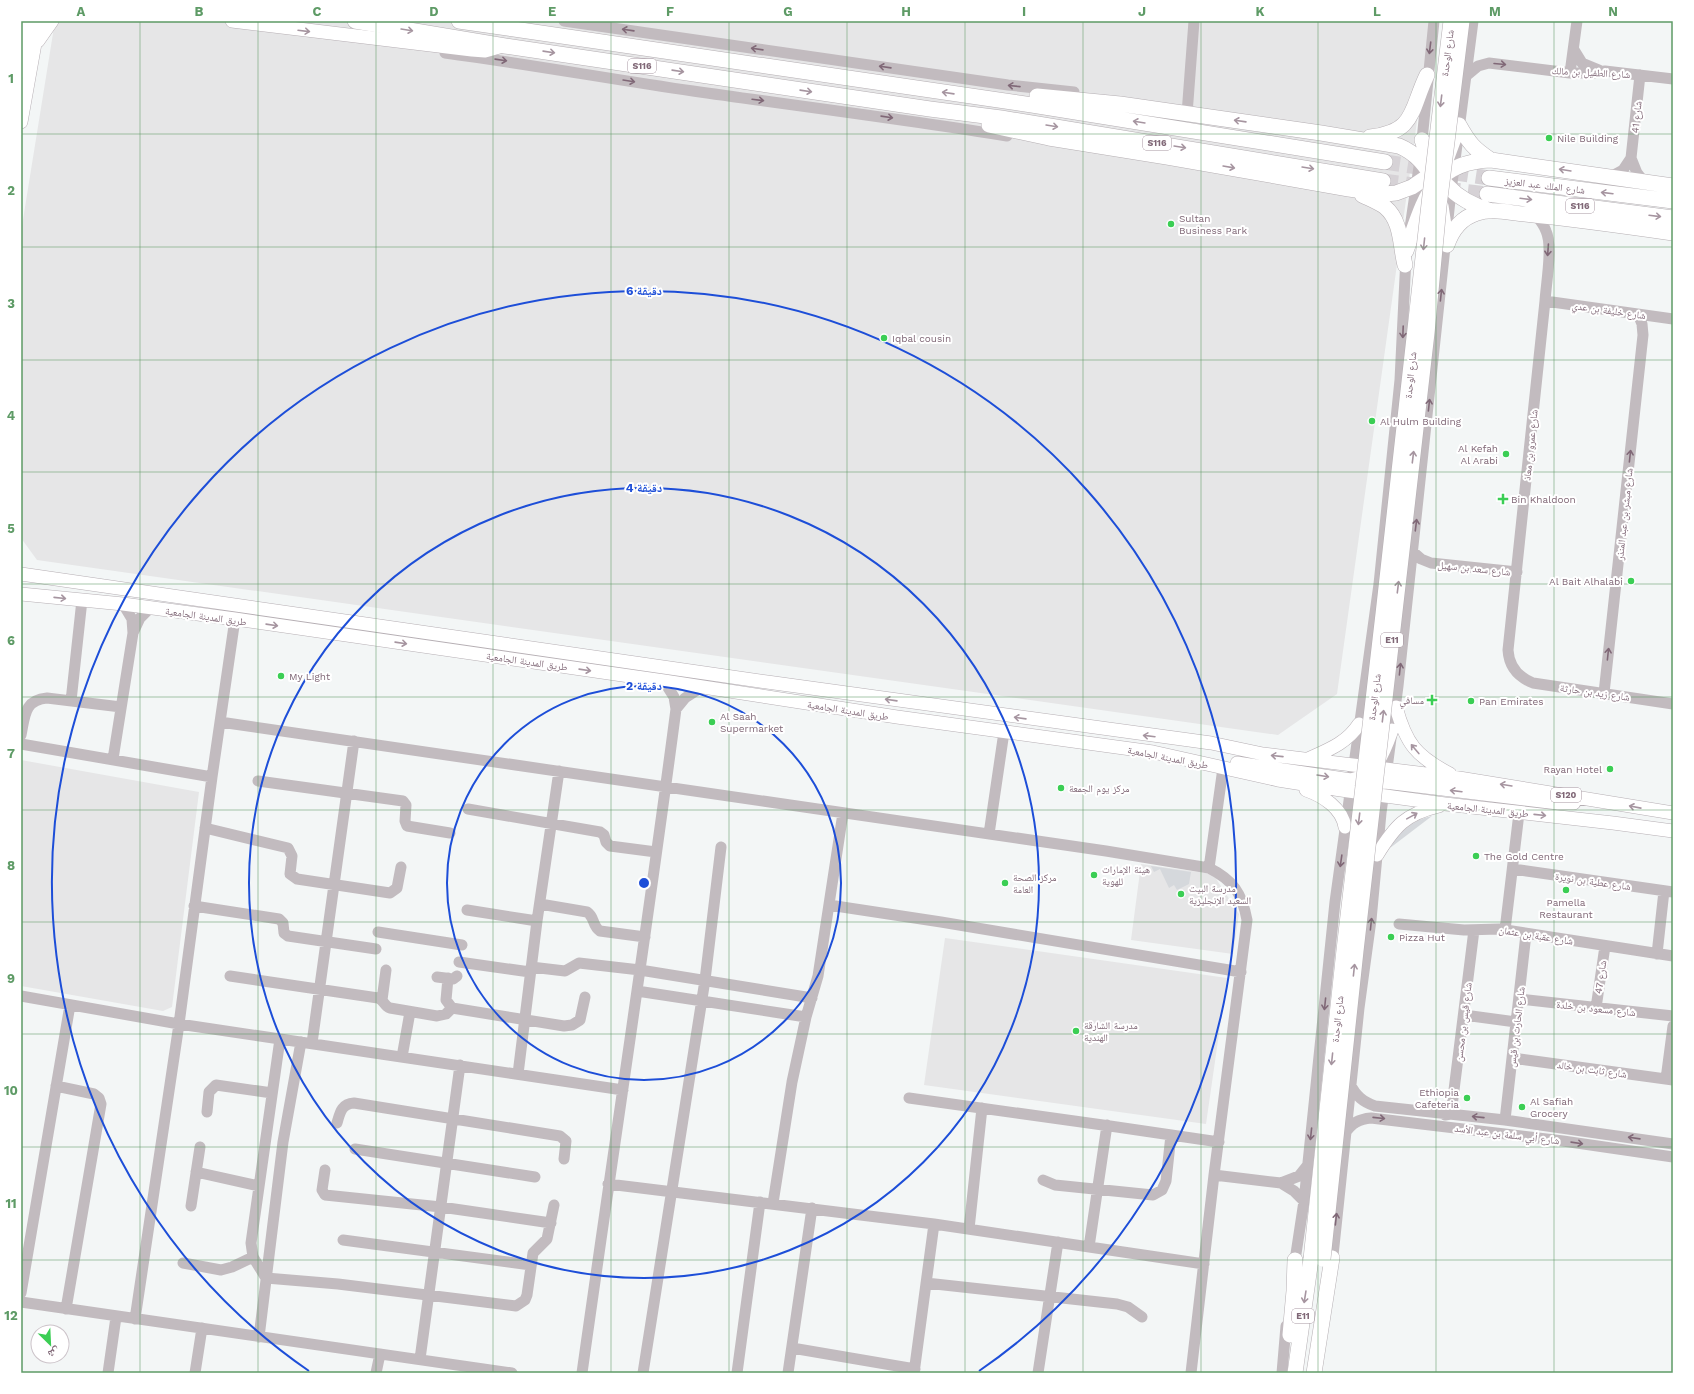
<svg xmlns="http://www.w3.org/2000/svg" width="1694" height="1394" font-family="'Work Sans','Noto Naskh Arabic',sans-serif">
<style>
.built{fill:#e6e6e7}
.green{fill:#d5d8dc}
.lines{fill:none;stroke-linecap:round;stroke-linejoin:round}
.highway-tunnel{stroke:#d6d2d6;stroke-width:15;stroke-dasharray:15 8;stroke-linecap:butt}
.major-casing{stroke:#b6afb4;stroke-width:14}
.highway-casing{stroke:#b5afb3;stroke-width:16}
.minor{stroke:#c2bbbf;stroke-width:11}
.major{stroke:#fff;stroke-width:13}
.highway{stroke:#fff;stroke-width:15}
.highway-bridge-casing{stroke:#b5afb3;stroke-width:16;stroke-linecap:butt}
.highway-bridge{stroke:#fff;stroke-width:15}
.oneway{stroke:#a695a0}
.oneway2{stroke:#806877}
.grid{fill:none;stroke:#5e9b66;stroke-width:1;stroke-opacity:0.55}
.ring{fill:none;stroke:#1d4ed8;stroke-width:2}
.poi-dot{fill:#3bce54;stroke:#fff;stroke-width:1.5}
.labels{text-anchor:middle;stroke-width:4;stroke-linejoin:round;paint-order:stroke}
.shield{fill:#fff;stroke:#a695a0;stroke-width:1}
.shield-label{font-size:9px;font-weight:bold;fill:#806877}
.street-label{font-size:10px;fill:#806877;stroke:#fff}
.poi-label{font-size:10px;fill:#806877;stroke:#fff;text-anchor:start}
.centre{fill:#1d4ed8;stroke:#fff;stroke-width:2}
.ring-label{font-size:12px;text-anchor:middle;font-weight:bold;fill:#1d4ed8;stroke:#fff;stroke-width:4;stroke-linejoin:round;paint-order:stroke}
.neatline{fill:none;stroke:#5e9b66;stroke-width:1.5}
.grid-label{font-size:13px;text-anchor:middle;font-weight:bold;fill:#5e9b66}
</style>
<rect width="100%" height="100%" fill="#f3f6f6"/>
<!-- built -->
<path class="built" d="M55,21H1431L1337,694L1278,735L37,560L21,538V232Z
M21,760L199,792L172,1007L163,1011L21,986Z
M1141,864L1213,874L1239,914L1233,954L1131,940Z
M945,938L1227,978L1206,1124L924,1085Z"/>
<!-- green -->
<path class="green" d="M1432,816L1390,848C1399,831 1413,820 1432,816Z
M1151,866L1191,872L1189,884L1177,890L1174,885L1169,888L1160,869L1154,872Z"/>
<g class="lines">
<!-- highway-tunnel -->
<path class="highway-tunnel" d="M1385,162L1489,178
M1383,181L1422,186
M1445,189L1487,194"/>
<defs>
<path id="major" d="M232,21L472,50L485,51L503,46
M38,41L52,21
M21,71L29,21
M21,122L39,21
M21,574L767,682L1211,743L1263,754L1459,778L1673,813
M21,594L123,604L235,619L664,681L897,717L1153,752L1278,780L1341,790L1445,804L1613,823L1673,831
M1396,707C1406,744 1416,756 1450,774
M1308,759C1328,750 1347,743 1359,724
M1237,763L1351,780C1377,774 1384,752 1392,730
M1365,783L1385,782L1558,803H1574
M1306,790C1323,796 1342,808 1345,827
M1377,855C1395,826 1405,814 1439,806"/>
<path id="highway" d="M355,21L505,46L930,109L1001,118L1383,181
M459,21L1032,105L1385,162
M1037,96L1120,104L1321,133L1399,146C1416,153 1427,166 1435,183
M989,125L1049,138L1167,157L1349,189L1385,194L1396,193L1412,187L1436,171L1446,160L1459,125
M1459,125C1469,143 1474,149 1491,160
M1370,137C1416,132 1410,110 1427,75
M1422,140C1434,177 1453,200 1491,211
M1489,178L1673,201
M1487,194L1673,218
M1362,195C1370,199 1378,202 1385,207C1402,221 1400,246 1405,265
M1441,206L1447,245
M1447,245C1452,230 1461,218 1477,213C1492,208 1510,213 1525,214C1575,219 1624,226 1673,233
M1406,251C1424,202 1430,162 1491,160L1673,186
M1290,1335L1294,1291L1295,1260
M1295,1373L1311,1259
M1314,1373L1332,1258"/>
</defs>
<!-- major casing -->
<use href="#major" class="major-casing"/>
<!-- highway casing -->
<use href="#highway" class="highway-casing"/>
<!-- minor -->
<path class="minor" d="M564,21L1008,85L1074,92
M1574,50L1582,63L1599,70
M445,53C528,64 610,79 693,91C798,106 903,119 1007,136
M1570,73L1577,21
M1466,76L1478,66L1489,63L1570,73H1593L1605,71L1673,79
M1187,114L1194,21
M1631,158L1637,173L1644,182
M1610,177L1623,170L1631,158L1640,75
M1536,215C1540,220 1544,225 1546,231C1553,246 1546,284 1545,301L1508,650C1509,667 1518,677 1533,683L1673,704
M1410,228L1420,160L1434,21
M1545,301L1673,319
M1413,552L1421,559L1431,563L1517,572
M123,604L132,619L133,633
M1604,693L1643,335L1642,324L1638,314
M71,701L82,600
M676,709L685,698L702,687
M220,722L1106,851L1209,868C1233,880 1242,893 1247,920L1214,1175L1191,1373
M21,735C25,716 24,700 47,698L121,707
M21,744L212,777
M113,759L133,633L140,618L150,608
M258,781L403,801L406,805L405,821L407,826L450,833
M468,809L600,832L604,835L606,842L610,846L656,852
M205,828L288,848L292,856L290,874L297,879L390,893L397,888L401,867
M989,834L1004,732
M1209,868L1223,768
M1513,869L1673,892
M540,904L587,912C595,917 592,926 600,931L645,937
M829,905L941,922L1241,972
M194,906L279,919L283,923L284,933L288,936L376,949
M467,910L537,921
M1399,924L1464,930L1499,929L1673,956
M1505,930L1519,813
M378,932L462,945
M1657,954L1664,891
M459,962L530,972
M531,967L565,971L579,963L640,970L812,998
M230,976L378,998C384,1000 384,1006 390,1008L437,1016L446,1014L452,1008
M437,977L453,979L457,976
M448,978L446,1000L452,1008L564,1026L572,1025L580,1020L585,997
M637,991L806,1017
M21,996L179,1024L623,1090
M1519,999L1673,1016
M382,1000L386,970
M1596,1008L1605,946
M1464,1015L1516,1022
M280,1039L251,1243L253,1257L266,1278L338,1284L516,1306L525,1300L527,1295L533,1253L547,1239L554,1205
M312,1043L354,741
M402,1057L410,1012
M1512,1058L1673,1080
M518,1074L537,921L559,771
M1666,1079L1673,1026
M1350,1084C1356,1096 1363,1102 1375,1106L1505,1120L1673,1144
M56,1086L94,1094L99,1098L101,1104L66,1309
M909,1098L1110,1126L1219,1142
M207,1112L209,1092L216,1085L272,1093
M1445,1115L1451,1114L1474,930
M1505,1120L1526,934
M337,1123C340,1113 341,1104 354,1103L560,1136L566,1141L564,1159
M1345,1133C1352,1123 1359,1119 1371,1118L1563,1141L1673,1157
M355,1149L535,1177
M325,1170L322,1190L325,1195L441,1207L551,1223
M196,1172L259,1186
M1214,1175L1281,1183L1299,1176L1307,1166
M1043,1180L1055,1185L1153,1195L1162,1190L1166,1181L1171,1135
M1281,1183L1294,1191L1304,1201
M608,1184L934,1224L1204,1264
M773,1203L792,1082L806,1017L818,976L843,813
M191,1206L200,1147
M969,1229L982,1108
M343,1240L531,1265
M1089,1247L1107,1125
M183,1263L221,1270L232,1267L253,1257
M1332,1265L1359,1008L1371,920L1381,813L1398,686L1451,191L1473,21
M1294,1267L1304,1201L1335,902L1379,584L1400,380L1406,257
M926,1283L1117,1304L1128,1307L1142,1317
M21,1293L70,1005
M21,1302L512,1373
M135,1319L179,1024L212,777L235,619
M259,1337L283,1142L301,1042
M792,1348L915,1369
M420,1359L460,1065
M108,1373L116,1317
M195,1373L202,1328
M376,1373L380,1354
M582,1373C613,1152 647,931 676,709L674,697L664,681
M643,1373L705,980L721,847
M737,1373L760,1202
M788,1373L812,1208
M914,1373L934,1224
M1038,1373L1058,1242
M1282,1373L1286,1326"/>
<!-- major -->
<use href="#major" class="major"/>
<!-- highway -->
<use href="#highway" class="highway"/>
<defs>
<path id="highway-bridge" d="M1311,1259L1344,950L1383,614L1429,204L1451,21
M1323,1259L1356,951L1427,333L1439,206L1462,21"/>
</defs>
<!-- highway-bridge casing -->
<use href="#highway-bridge" class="highway-bridge-casing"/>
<!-- highway-bridge -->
<use href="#highway-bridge" class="highway-bridge"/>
</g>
<!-- one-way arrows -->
<defs><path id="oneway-shaft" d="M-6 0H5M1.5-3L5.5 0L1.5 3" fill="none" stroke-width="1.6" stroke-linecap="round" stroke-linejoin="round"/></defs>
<g class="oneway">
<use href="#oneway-shaft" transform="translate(407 30) rotate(9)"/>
<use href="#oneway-shaft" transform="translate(304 31) rotate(7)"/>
<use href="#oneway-shaft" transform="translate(549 52) rotate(8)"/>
<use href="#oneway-shaft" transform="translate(678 71) rotate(8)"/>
<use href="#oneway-shaft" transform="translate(806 91) rotate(8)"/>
<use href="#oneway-shaft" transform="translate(948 93) rotate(-172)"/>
<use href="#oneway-shaft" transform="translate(1441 101) rotate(97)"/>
<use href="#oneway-shaft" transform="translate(1240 121) rotate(-172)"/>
<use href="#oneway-shaft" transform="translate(1139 122) rotate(-171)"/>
<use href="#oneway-shaft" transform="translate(1052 126) rotate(9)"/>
<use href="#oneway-shaft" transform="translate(1180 147) rotate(9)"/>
<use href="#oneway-shaft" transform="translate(1229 167) rotate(10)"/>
<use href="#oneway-shaft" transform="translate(1308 168) rotate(9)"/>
<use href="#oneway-shaft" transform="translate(1565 170) rotate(-171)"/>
<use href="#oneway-shaft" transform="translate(1607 193) rotate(-173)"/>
<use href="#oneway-shaft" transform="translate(1526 199) rotate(7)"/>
<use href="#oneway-shaft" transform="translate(1655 216) rotate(7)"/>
<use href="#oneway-shaft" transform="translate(1424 244) rotate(96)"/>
<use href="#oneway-shaft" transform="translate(1413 457) rotate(-83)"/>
<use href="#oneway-shaft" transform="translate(1398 587) rotate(-83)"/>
<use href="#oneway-shaft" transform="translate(60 598) rotate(6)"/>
<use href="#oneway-shaft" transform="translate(272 625) rotate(8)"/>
<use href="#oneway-shaft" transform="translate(401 643) rotate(8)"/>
<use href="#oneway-shaft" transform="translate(585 670) rotate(8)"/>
<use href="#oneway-shaft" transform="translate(891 700) rotate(-172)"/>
<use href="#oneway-shaft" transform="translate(1383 716) rotate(-83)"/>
<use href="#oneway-shaft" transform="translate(1020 718) rotate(-172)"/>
<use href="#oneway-shaft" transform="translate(1149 736) rotate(-173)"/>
<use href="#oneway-shaft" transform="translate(1415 749) rotate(-130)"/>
<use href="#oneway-shaft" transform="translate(1277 756) rotate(-174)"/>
<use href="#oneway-shaft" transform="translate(1323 776) rotate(9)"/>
<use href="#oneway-shaft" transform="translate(1506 785) rotate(-171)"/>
<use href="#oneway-shaft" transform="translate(1456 791) rotate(-173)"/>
<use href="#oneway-shaft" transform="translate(1635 807) rotate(-169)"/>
<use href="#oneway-shaft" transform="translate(1540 815) rotate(6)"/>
<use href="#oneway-shaft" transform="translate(1412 816) rotate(-29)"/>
<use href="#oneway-shaft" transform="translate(1359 819) rotate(97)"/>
<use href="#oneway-shaft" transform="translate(1354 970) rotate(-84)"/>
<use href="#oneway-shaft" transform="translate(1332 1059) rotate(96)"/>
<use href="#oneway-shaft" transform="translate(1305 1297) rotate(99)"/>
</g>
<g class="oneway2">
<use href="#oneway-shaft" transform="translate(628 30) rotate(-172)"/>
<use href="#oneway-shaft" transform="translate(1430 48) rotate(97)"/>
<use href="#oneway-shaft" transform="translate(757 49) rotate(-172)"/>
<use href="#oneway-shaft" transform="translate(501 60) rotate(8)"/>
<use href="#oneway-shaft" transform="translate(1500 64) rotate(5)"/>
<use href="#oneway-shaft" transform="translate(885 67) rotate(-172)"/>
<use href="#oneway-shaft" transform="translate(629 81) rotate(9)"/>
<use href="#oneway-shaft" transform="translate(1014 86) rotate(-174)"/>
<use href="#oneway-shaft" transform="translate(758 100) rotate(7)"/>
<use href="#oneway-shaft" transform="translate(887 117) rotate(8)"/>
<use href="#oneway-shaft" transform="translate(1548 250) rotate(94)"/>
<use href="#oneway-shaft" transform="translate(1441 295) rotate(-84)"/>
<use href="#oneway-shaft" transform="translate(1403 332) rotate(92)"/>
<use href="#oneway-shaft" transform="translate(1429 405) rotate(-84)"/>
<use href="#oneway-shaft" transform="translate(1630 456) rotate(-84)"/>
<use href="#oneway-shaft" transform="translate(1416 525) rotate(-83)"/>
<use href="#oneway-shaft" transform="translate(1608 654) rotate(-84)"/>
<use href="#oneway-shaft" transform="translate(1400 669) rotate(-84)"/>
<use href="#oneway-shaft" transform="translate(1341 861) rotate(98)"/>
<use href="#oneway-shaft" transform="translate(1371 924) rotate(-84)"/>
<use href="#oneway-shaft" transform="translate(1325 1004) rotate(96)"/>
<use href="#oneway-shaft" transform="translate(1478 1117) rotate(-174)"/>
<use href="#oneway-shaft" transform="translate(1379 1118) rotate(6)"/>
<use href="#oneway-shaft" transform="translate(1311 1134) rotate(96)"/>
<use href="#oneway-shaft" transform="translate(1634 1138) rotate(-172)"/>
<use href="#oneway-shaft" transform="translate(1577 1143) rotate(8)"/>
<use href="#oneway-shaft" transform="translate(1336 1219) rotate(-84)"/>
</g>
<!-- grid -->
<path class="grid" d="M140,21V1373M258,21V1373M376,21V1373M493,21V1373M611,21V1373M729,21V1373M847,21V1373M965,21V1373M1083,21V1373M1201,21V1373M1318,21V1373M1436,21V1373M1554,21V1373M21,134H1673M21,247H1673M21,360H1673M21,472H1673M21,584H1673M21,697H1673M21,810H1673M21,922H1673M21,1034H1673M21,1147H1673M21,1260H1673"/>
<!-- distance rings -->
<g class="ring">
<circle cx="644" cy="883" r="197"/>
<circle cx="644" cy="883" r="395"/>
<path d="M309 1371A592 592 0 1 1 979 1371"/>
</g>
<!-- markers -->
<g class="poi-dot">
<circle cx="1549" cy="138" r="4"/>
<circle cx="1171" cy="224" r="4"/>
<circle cx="884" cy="338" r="4"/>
<circle cx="1372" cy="421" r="4"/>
<circle cx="1506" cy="454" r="4"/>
<path d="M1501 493h4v4h4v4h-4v4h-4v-4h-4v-4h4z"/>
<circle cx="1631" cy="581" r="4"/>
<circle cx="281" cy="676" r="4"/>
<path d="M1430 694h4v4h4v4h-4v4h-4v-4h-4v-4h4z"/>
<circle cx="1471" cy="701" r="4"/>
<circle cx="712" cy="722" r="4"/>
<circle cx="1610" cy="769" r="4"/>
<circle cx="1061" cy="788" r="4"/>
<circle cx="1476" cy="856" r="4"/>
<circle cx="1094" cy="875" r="4"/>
<circle cx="1005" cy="883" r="4"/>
<circle cx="1566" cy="890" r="4"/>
<circle cx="1181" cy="894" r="4"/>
<circle cx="1391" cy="937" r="4"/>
<circle cx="1076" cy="1031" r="4"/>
<circle cx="1467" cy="1098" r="4"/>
<circle cx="1522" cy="1107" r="4"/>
</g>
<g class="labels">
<!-- shield labels -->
<g class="shield">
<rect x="628" y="59" width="28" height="14" rx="3"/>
<rect x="1143" y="136" width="28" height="14" rx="3"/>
<rect x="1566" y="199" width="28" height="14" rx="3"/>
<rect x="1381" y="633" width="22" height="14" rx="3"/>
<rect x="1551" y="788" width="30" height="14" rx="3"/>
<rect x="1292" y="1309" width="22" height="14" rx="3"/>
</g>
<g class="shield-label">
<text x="642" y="69">S116</text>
<text x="1157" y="146">S116</text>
<text x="1580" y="209">S116</text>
<text x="1392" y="643">E11</text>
<text x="1566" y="798">S120</text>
<text x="1303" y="1319">E11</text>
</g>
<!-- street labels -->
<g class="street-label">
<text transform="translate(1447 53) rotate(-83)" y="4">شارع الوحدة</text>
<text transform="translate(1591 72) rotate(3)" y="4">شارع الطفيل بن مالك</text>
<text transform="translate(1636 117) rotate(-84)" y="4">شارع 41</text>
<text transform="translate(1545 185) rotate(7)" y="4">شارع الملك عبد العزيز</text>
<text transform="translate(1609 310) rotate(8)" y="4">شارع خليفة بن عدي</text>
<text transform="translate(1410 375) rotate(-84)" y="4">شارع الوحدة</text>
<text transform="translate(1530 445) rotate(-84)" y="4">شارع عمرو بن معاذ</text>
<text transform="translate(1624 514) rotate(-84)" y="4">شارع مبشر بن عبد المنذر</text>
<text transform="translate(1474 568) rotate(6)" y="4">شارع سعد بن سهيل</text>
<text transform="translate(206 616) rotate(8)" y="4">طريق المدينة الجامعية</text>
<text transform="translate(527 661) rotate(8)" y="4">طريق المدينة الجامعية</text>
<text transform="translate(1595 692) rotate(8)" y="4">شارع زيد بن حارثة</text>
<text transform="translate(1374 697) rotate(-83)" y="4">شارع الوحدة</text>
<text transform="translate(848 710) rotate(9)" y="4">طريق المدينة الجامعية</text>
<text transform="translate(1168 757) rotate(11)" y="4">طريق المدينة الجامعية</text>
<text transform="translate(1488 809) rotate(6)" y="4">طريق المدينة الجامعية</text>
<text transform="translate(1593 881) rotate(8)" y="4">شارع عطية بن نويرة</text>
<text transform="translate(1536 935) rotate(9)" y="4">شارع عقبة بن عثمان</text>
<text transform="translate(1600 977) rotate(-82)" y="4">شارع 47</text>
<text transform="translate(1596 1008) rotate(6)" y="4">شارع مسعود بن خلدة</text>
<text transform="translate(1337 1019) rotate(-84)" y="4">شارع الوحدة</text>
<text transform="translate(1463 1022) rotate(-83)" y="4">شارع قيس بن محسن</text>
<text transform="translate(1516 1027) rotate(-83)" y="4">شارع الحارث بن قيس</text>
<text transform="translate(1592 1069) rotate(8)" y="4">شارع ثابت بن خالد</text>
<text transform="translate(1507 1134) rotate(7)" y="4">شارع أبي سلمة بن عبد الأسد</text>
</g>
<!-- poi labels -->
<g class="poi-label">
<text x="1557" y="142">Nile Building</text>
<text x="1179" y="222">Sultan<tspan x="1179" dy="12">Business Park</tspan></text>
<text x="892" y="342">Iqbal cousin</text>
<text x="1380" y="425">Al Hulm Building</text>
<text x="1498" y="452" text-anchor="end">Al Kefah<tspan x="1498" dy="12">Al Arabi</tspan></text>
<text x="1511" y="503">Bin Khaldoon</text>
<text x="1623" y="585" text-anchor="end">Al Bait Alhalabi</text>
<text x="289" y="680">My Light</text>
<text x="1424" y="704" text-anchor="end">مسافي</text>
<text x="1479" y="705">Pan Emirates</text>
<text x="720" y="720">Al Saah<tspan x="720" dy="12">Supermarket</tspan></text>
<text x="1602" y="773" text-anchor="end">Rayan Hotel</text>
<text x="1069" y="792">مركز يوم الجمعة</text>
<text x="1484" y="860">The Gold Centre</text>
<text x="1102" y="873">هيئة الإمارات<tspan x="1102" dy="12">للهوية</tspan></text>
<text x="1013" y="881">مركز الصحة<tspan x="1013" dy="12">العامة</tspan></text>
<text x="1189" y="892">مدرسة البيت<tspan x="1189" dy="12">السعيد الإنجليزية</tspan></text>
<text x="1566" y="906" text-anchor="middle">Pamella<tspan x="1566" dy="12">Restaurant</tspan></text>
<text x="1399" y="941">Pizza Hut</text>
<text x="1084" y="1029">مدرسة الشارقة<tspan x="1084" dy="12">الهندية</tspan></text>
<text x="1459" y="1096" text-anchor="end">Ethiopia<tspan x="1459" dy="12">Cafeteria</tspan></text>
<text x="1530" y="1105">Al Safiah<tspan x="1530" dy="12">Grocery</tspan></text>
</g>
</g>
<circle cx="644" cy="883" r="6" class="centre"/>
<g class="ring-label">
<text x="644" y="295">6 دقيقة</text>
<text x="644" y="492">4 دقيقة</text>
<text x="644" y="690">2 دقيقة</text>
</g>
<!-- border -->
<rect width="1694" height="1394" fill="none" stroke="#ffffff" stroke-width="44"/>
<!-- north arrow -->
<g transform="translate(50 1344) rotate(156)"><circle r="19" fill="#ffffff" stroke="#ccc3c9"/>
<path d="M0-3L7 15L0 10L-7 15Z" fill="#3bce54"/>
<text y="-6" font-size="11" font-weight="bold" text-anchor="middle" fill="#806877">ش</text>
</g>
<rect x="22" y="22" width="1650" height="1350" class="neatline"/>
<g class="grid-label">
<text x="81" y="16">A</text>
<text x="199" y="16">B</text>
<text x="317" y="16">C</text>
<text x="434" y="16">D</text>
<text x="552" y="16">E</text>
<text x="670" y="16">F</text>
<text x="788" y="16">G</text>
<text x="906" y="16">H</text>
<text x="1024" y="16">I</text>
<text x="1142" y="16">J</text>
<text x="1260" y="16">K</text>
<text x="1377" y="16">L</text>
<text x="1495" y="16">M</text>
<text x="1613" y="16">N</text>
<text x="11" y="83">1</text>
<text x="11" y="195">2</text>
<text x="11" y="308">3</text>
<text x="11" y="420">4</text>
<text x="11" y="533">5</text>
<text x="11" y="645">6</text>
<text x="11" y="758">7</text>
<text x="11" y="870">8</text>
<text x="11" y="983">9</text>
<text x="11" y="1095">10</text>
<text x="11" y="1208">11</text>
<text x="11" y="1320">12</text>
</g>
</svg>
